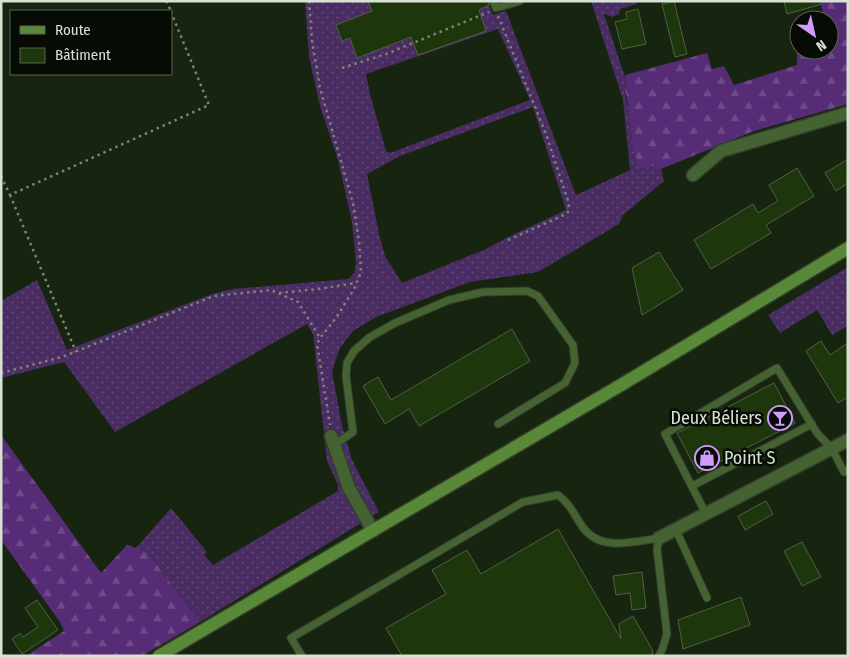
<svg xmlns="http://www.w3.org/2000/svg" width="849" height="657" font-family="'Fira Sans Condensed',sans-serif">
<style>
.grass{fill:url(#grass-dots);fill-rule:evenodd}
.forest{fill:url(#forest-firs)}
.building{fill:#1e360b;stroke:#505f47}
.lines{fill:none;stroke-linecap:round;stroke-linejoin:round}
.lane-casing{stroke:#323e2b;stroke-width:9}
.street-casing{stroke:#323e2b;stroke-width:15}
.secondary-casing{stroke:#323e2b;stroke-width:15}
.path{stroke:#7a8574;stroke-width:2.5;stroke-dasharray:2.5 4;stroke-linecap:butt}
.lane{stroke:#456332;stroke-width:7}
.street{stroke:#456332;stroke-width:12}
.secondary{stroke:#598938;stroke-width:12}
.labels{text-anchor:middle;stroke-width:5;stroke-linejoin:round;paint-order:stroke}
.poi-label{font-size:18px;fill:#d8e1d4;stroke:#060b04;text-anchor:end}
</style>
<defs>
<pattern id="grass-dots" width="8" height="8" patternUnits="userSpaceOnUse" patternTransform="scale(1.25)"><rect width="8" height="8" fill="#492c61"/><path d="M2 2h.1M6 6h.1" fill="none" stroke="#624a77" stroke-width="1.8" stroke-linecap="round"/></pattern>
<pattern id="forest-firs" width="22" height="20" patternUnits="userSpaceOnUse" patternTransform="scale(1.25)"><rect width="22" height="20" fill="#552c75"/><path d="M5 1l3.5 6h-7zM16 11l3.5 6h-7z" fill="#6d4a88"/></pattern>
</defs>
<rect width="100%" height="100%" fill="#17240f"/>
<!-- grass -->
<path class="grass" d="M305,1H487L493,15L506,11L576,195L630,170L623,100L591,1H637V4L620,9L619,14L612,17L604,14L628,86L624,88L639,167L652,166L661,169L664,181L623,215L619,224L538,272L470,282L376,317L353,331L340,348L332,371L342,426L352,460L379,512L200,622L147,552L136,548L171,508L207,552L204,555L213,565L338,491V485L327,461L313,334L307,324L115,432L64,362L1,378V301L37,280L67,350L212,294L233,289L348,279L354,273L356,263L352,222L338,160L320,106L309,57ZM498,29L530,100L390,153L386,151L370,94L366,74ZM533,107L566,210L508,237L486,249L402,283L385,256L379,234L367,174L400,156Z
M848,267V326L832,335L817,310L780,333L768,315Z"/>
<!-- forest -->
<path class="forest" d="M820,1H848V104L754,131L661,169L652,166L639,168L633,147L627,98L624,88L627,86L625,75L707,53L712,69L724,66L734,85L797,65V24L799,23V50H829V20H810L824,16Z
M1,435L101,573L127,545L147,552L200,622L142,656H26L64,631L60,622L1,540Z"/>
<!-- building -->
<path class="building" d="M368,1H488L489,5L479,10L486,31L418,55L411,37L357,58L350,38L342,41L336,25L372,11Z
M674,1L687,54L675,57L662,4Z
M784,1H822V4L787,14Z
M638,9L646,44L622,49L615,22L627,19L626,12Z
M848,159V183L836,191L825,173Z
M797,168L814,196L766,225L771,233L711,269L694,240L753,204L758,213L778,201L769,185Z
M659,252L683,290L642,315L632,268Z
M512,329L530,361L419,426L409,409L385,424L363,386L378,377L391,400Z
M821,341L830,355L848,343V397L838,403L806,351Z
M774,383L795,423L698,473L677,433Z
M766,501L773,514L745,530L738,516Z
M558,529L621,639L619,624L633,616L652,649L653,656H402L386,628L446,594L432,570L467,550L481,574Z
M802,542L821,577L802,586L784,551Z
M642,572L646,608L632,610L630,593L616,595L613,576Z
M741,597L750,625L683,649L678,620Z
M37,600L58,630L22,654L12,639L20,633L23,637L38,627L25,608Z"/>
<g class="lines">
<defs>
<path id="lane" d="M493,1L496,8L520,1
M334,445L353,432L346,376L347,363L354,351L370,337L395,323L449,300L483,292L527,291L538,296L573,345L575,363L565,383L498,424
M692,486L812,424
M706,514L665,434L777,368L817,433L832,449L844,472L848,470
M676,530L707,598
M302,656L291,638L523,502L558,495C571,505 573,513 582,526C599,552 633,542 659,538L657,549L667,634L662,650L659,656"/>
<path id="street" d="M693,175L721,151L848,113
M331,436L349,488L373,531
M659,538L848,440"/>
<path id="secondary" d="M159,656L621,385L848,248"/>
</defs>
<!-- lane casing -->
<use href="#lane" class="lane-casing"/>
<!-- street casing -->
<use href="#street" class="street-casing"/>
<!-- secondary casing -->
<use href="#secondary" class="secondary-casing"/>
<!-- path -->
<path class="path" d="M166,1L171,11
M309,1L312,41L320,88L353,203L359,241L361,272L354,289L336,318L320,338L317,344L330,425
M498,16L546,134L569,204L568,212L564,215L506,241
M342,68L386,54L489,12
M1,176L10,195L209,105L171,12
M10,195L76,352
M279,293L318,289L356,283
M1,373L62,357L214,296L271,290L298,302L320,338"/>
<!-- lane -->
<use href="#lane" class="lane"/>
<!-- street -->
<use href="#street" class="street"/>
<!-- secondary -->
<use href="#secondary" class="secondary"/>
</g>
<!-- icons -->
<defs>
<symbol id="bar-ring" viewBox="-11 -11 22 22"><circle r="9.5" fill="#060b04" stroke="#d09dfe" stroke-width="1.5"/><path d="M-6-5H6L.8 .8V4.5H3.5V6h-7V4.5H-.8V.8Z" fill="#d09dfe"/></symbol>
<symbol id="shop-ring" viewBox="-11 -11 22 22"><circle r="9.5" fill="#060b04" stroke="#d09dfe" stroke-width="1.5"/><path d="M-5-2.5h2.3a2.7 3.5 0 0 1 5.4 0H5L5.5 6h-11ZM-1.5-2.5h3a1.5 2.3 0 0 0-3 0Z" fill="#d09dfe"/></symbol>
</defs>
<g fill-rule="evenodd">
<use href="#bar-ring" x="766" y="404" width="28" height="28"/>
<use href="#shop-ring" x="693" y="444" width="28" height="28"/>
</g>
<g class="labels">
<!-- poi labels -->
<g class="poi-label">
<text x="762" y="424">Deux Béliers</text>
<text x="724" y="464" text-anchor="start">Point S</text>
</g>
</g>
<!-- border -->
<rect width="849" height="657" fill="none" stroke="#d8e1d4" stroke-width="5"/>
<!-- legend -->
<rect x="10" y="10" width="162" height="65" fill="#060b04" stroke="#5a6157"/>
<rect x="20" y="26" width="25" height="8" fill="#598938" stroke="#5a6157"/>
<text x="55" y="35" font-size="15" fill="#d8e1d4">Route</text>
<rect x="20" y="48" width="25" height="15" fill="#1e360b" stroke="#5a6157"/>
<text x="55" y="60" font-size="15" fill="#d8e1d4">Bâtiment</text>
<!-- north arrow -->
<g transform="translate(814 35) rotate(146)"><circle r="24" fill="#060b04" stroke="#5a6157"/>
<path d="M0-4L9 19L0 12L-9 19Z" fill="#d09dfe"/>
<text y="-8" font-size="14" font-weight="bold" text-anchor="middle" fill="#d8e1d4">N</text>
</g>
</svg>
